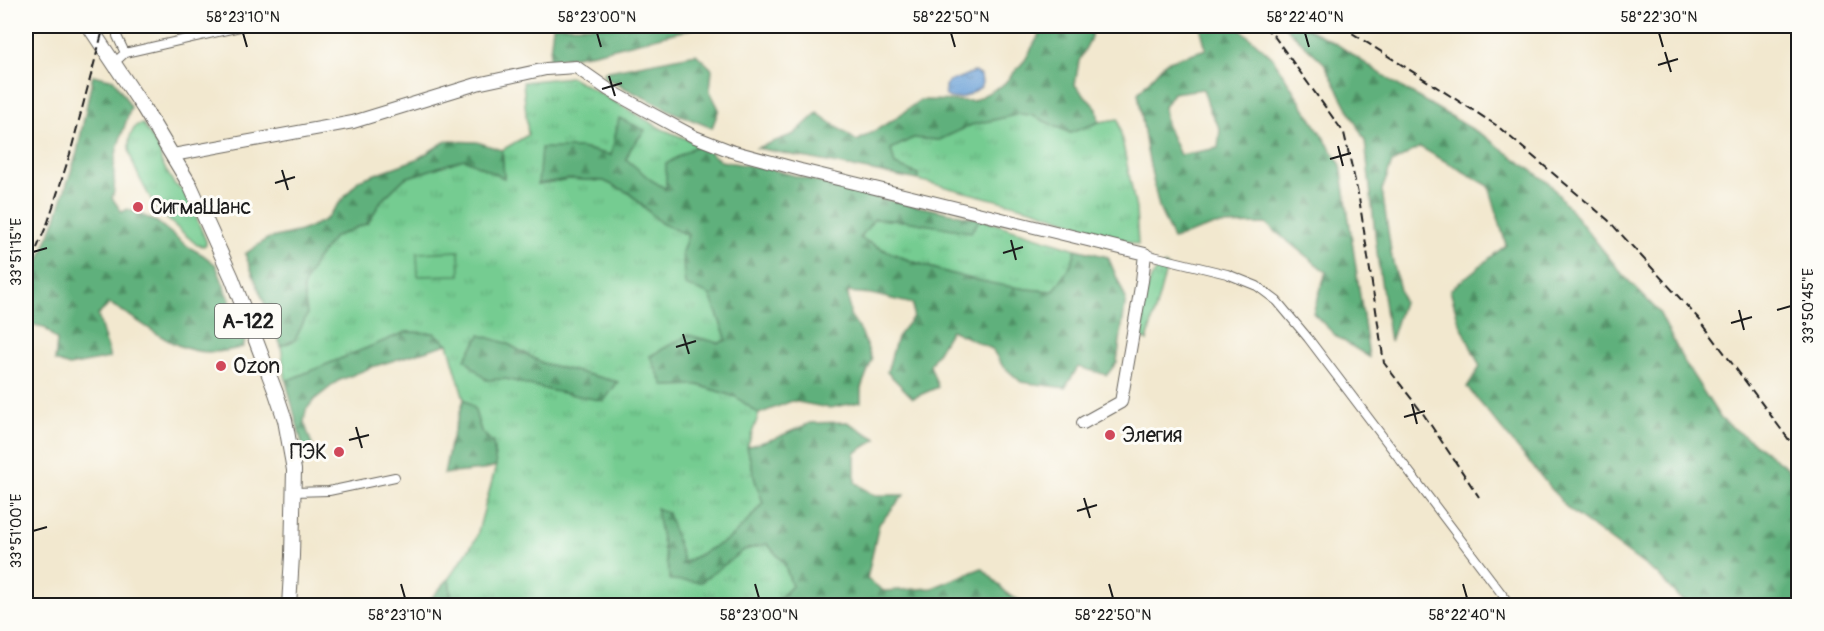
<svg xmlns="http://www.w3.org/2000/svg" width="1824" height="631" font-family="Pangolin,sans-serif">
<style>
.grass{fill:url(#grass-tufts);stroke:#487456;stroke-width:1.5;fill-rule:evenodd}
.forest{fill:url(#forest-firs);stroke:#3e664c;stroke-width:1.5;fill-rule:evenodd}
.garden{fill:#74cc91;stroke:#487456;stroke-width:1.5}
.water{fill:url(#water-ripples);stroke:#435e7a;stroke-width:1.5}
.lines{fill:none;stroke-linecap:round;stroke-linejoin:round}
.street-casing{stroke:#67635b;stroke-width:10}
.secondary-casing{stroke:#67635b;stroke-width:14}
.primary-casing{stroke:#67635b;stroke-width:16}
.street{stroke:#fff;stroke-width:8}
.secondary{stroke:#fff;stroke-width:12}
.primary{stroke:#fff;stroke-width:14}
.rail{stroke:#1c1c1c;stroke-width:2;stroke-dasharray:9 4.5;stroke-linecap:butt}
.ticks{fill:none;stroke:#1c1c1c;stroke-width:2}
.poi-dot{fill:#d1495b;stroke:#fdfcf7;stroke-width:2}
.labels{text-anchor:middle;stroke-width:6;stroke-linejoin:round;paint-order:stroke}
.shield{fill:#fdfcf7;stroke:#605f5e;stroke-width:1.5}
.shield-label{font-size:20px;font-weight:bold;fill:#1c1c1c}
.poi-label{font-size:21px;fill:#1c1c1c;stroke:#fdfcf7;text-anchor:start}
.neatline{fill:none;stroke:#1c1c1c;stroke-width:2}
.ticks-label{font-size:15px;text-anchor:middle;fill:#1c1c1c}
</style>
<defs>
<pattern id="grass-tufts" width="24" height="20" patternUnits="userSpaceOnUse" patternTransform="scale(1.5)"><rect width="24" height="20" fill="#74cc91"/><path d="M3 7l-1-3M5 7V3M7 7l1-3M15 17l-1-3M17 17v-4M19 17l1-3" fill="none" stroke="#64af7c"/></pattern>
<pattern id="forest-firs" width="22" height="20" patternUnits="userSpaceOnUse" patternTransform="scale(1.5)"><rect width="22" height="20" fill="#5fb07b"/><path d="M5 1l3.5 6h-7zM16 11l3.5 6h-7z" fill="#4e8e64"/></pattern>
<pattern id="water-ripples" width="26" height="14" patternUnits="userSpaceOnUse" patternTransform="scale(1.5)"><rect width="26" height="14" fill="#6aa0d7"/><path d="M2 4q2-2 4 0t4 0M15 11q2-2 4 0t4 0" fill="none" stroke="#5682ae"/></pattern>
</defs>
<rect width="100%" height="100%" fill="#fdfcf7"/>
<filter id="ink" filterUnits="userSpaceOnUse"><feTurbulence type="fractalNoise" baseFrequency=".0167" numOctaves="2"/><feDisplacementMap in="SourceGraphic" scale="12" xChannelSelector="R" yChannelSelector="G"/><feConvolveMatrix kernelMatrix="1 2 1 2 8 2 1 2 1" color-interpolation-filters="sRGB"/></filter>
<filter id="wash" filterUnits="userSpaceOnUse"><feTurbulence type="fractalNoise" baseFrequency=".008" numOctaves="4" result="noise"/><feDisplacementMap in="SourceGraphic" scale="24" xChannelSelector="R" yChannelSelector="G"/><feGaussianBlur stdDeviation="1.35" result="paint"/><feColorMatrix in="noise" values="0 0 0 0 0 0 0 0 0 0 0 0 0 0 0 0 0 1.4 0 .05"/><feComposite in="paint" operator="in"/></filter>
<g filter="url(#wash)">
<rect width="100%" height="100%" fill="#f2e8cf"/>
<!-- grass -->
<path class="grass" d="M571,77L662,129L699,144L666,189L651,180L626,159L631,148L645,130L611,155L581,148L538,184L569,179L604,181L629,193L661,223L688,235L682,252L710,295L727,340L719,343L688,335L650,356L664,386L698,385L736,397L759,414L747,447L755,480L763,502L748,521L729,539L683,563L675,540L663,549L701,582L744,550L767,544L784,563L792,586L777,601L779,605L656,606L655,604L645,606L452,605L449,578L476,539L496,466L493,443L481,431L474,408L464,399L448,344L434,333L406,332L286,381L281,346L295,340L307,315L303,287L316,260L334,237L368,223L381,201L405,178L464,159L504,178L502,150L528,135L523,82ZM506,343L542,363L618,382L553,391L506,379Z
M1020,114L1031,115L1070,133L1099,122L1118,119L1136,209L1138,245L1035,210L918,180V174L895,165L891,149L913,138L939,140L971,125Z
M143,124L160,151L161,161L174,184L183,190L188,198L206,241V244L204,246L197,245C185,234 172,224 161,213C152,203 147,192 141,181C132,162 121,142 137,125Z
M874,219L905,221L980,219L1076,249L1072,263L1054,291C1006,289 957,277 912,261C894,255 877,246 860,238Z
M1164,265L1168,267L1166,270L1147,341L1141,337L1140,332C1143,314 1145,272 1164,265Z"/>
<!-- forest -->
<path class="forest" d="M553,26H702L595,53L549,60Z
M1044,26H1092L1091,38L1079,61L1075,85L1097,109L1099,122L1070,133L1031,115L1020,114L971,125L939,140L913,138L891,149L895,165L918,174V180L757,148L794,134L817,113L857,141L893,120L920,100L973,101L1003,85L1025,60Z
M1200,26H1237L1272,57L1341,165L1369,357L1337,337L1313,313L1326,272L1266,224L1215,225L1173,239L1159,208L1147,151L1138,93L1166,62L1206,49ZM1203,89L1210,111L1220,129L1218,148L1180,155L1166,124L1164,107L1173,93Z
M1284,26H1303L1335,43L1404,89L1484,136L1549,183L1623,275L1659,312L1683,360L1721,419L1788,468L1798,489V605H1691L1679,598L1658,575L1568,509L1467,387L1480,367L1458,319L1450,290L1506,245L1489,186L1420,147L1392,163L1382,190L1392,258L1403,302L1390,342L1378,261L1365,141L1324,63Z
M696,54L712,69L710,91L719,109L712,128L675,113L605,78L603,72Z
M93,75L114,80L131,107C125,127 115,148 114,169C113,180 117,187 112,198L122,212L128,209L157,222L187,246L203,255L216,265L245,341L243,347C181,365 160,331 110,304L98,315L110,358L69,366L55,361L57,340L44,327L28,324L26,326V295L56,218L77,153Z
M619,118L645,130L631,148L626,159L651,180L666,189V164L699,144L721,161L770,169L882,199L980,219L971,232L905,221L874,219L860,238C912,267 995,289 1054,291L1072,263L1076,249L1108,257L1126,299L1117,362L1107,375L1078,367L1065,388L1021,382L1002,365L992,349L951,330L930,365L938,387L913,398L887,372L897,337L913,317V304L871,294L848,292L850,315L861,331L872,360L861,388V402L829,408L792,401L759,414L736,397L698,385L664,386L650,356L688,335L719,343L727,340L710,295L685,285L682,252L688,235L661,223L629,193L604,181L569,179L538,184L541,148H581L611,155Z
M446,141L477,142L502,150L504,178L464,159L405,178L381,201L368,223L334,237L316,260L303,287L307,315L295,340L281,346L245,254L267,239L301,231L325,220L359,180L417,159Z
M406,332L434,333L448,344L372,367L338,381L314,400L306,410L304,422L315,453L306,460L286,381Z
M480,335L506,343L542,363L618,382L604,401L553,391L506,379L486,380L465,359Z
M464,399L474,408L481,431L493,443L496,466L483,470L444,474L450,444Z
M847,422L877,439L855,453V482L873,495H904L879,524L867,579L884,591L932,588L982,568L1010,596L1030,605H779L777,601L792,586L784,563L767,544L744,550L701,582L670,580L656,508L668,513L684,563L729,539L748,521L763,503L755,480L747,447L776,438L810,423Z
M449,578L452,605H425Z"/>
<!-- garden -->
<path class="garden" d="M459,251L460,275L418,276L417,253Z"/>
<!-- water -->
<path class="water" d="M974,72L981,76L982,82L981,87C971,94 956,104 945,95V86L948,82Z"/>
</g>
<g filter="url(#ink)">
<g class="lines">
<defs>
<path id="street" d="M117,26V36L125,53
M114,63L125,53L244,26
M1145,254L1227,274L1257,286L1277,301L1308,338L1511,606
M294,492L329,491L395,477"/>
<path id="secondary" d="M173,155L353,122L477,84L546,69L576,67L609,90L654,115L695,137L731,151L801,170L1145,254L1142,281L1121,402L1083,423"/>
<path id="primary" d="M89,26L143,107L190,185L232,278L276,393L285,420L294,470L292,556L289,606"/>
</defs>
<!-- street casing -->
<use href="#street" class="street-casing"/>
<!-- secondary casing -->
<use href="#secondary" class="secondary-casing"/>
<!-- primary casing -->
<use href="#primary" class="primary-casing"/>
<!-- street -->
<use href="#street" class="street"/>
<!-- secondary -->
<use href="#secondary" class="secondary"/>
<!-- primary -->
<use href="#primary" class="primary"/>
<!-- rail -->
<path class="rail" d="M1263,26L1274,36L1344,133L1359,198L1384,363L1424,415L1479,497
M1341,26L1496,125L1608,220L1699,319L1798,452
M26,274L48,222L70,154L104,26"/>
</g>
</g>
<!-- ticks -->
<path class="ticks" d="M243,33L247,47M597,33L601,47M951,33L955,47M1305,33L1309,47M1659,33L1663,47M1665,52L1671,72M1658,65L1678,59M609,76L615,96M602,89L622,83M1338,146L1343,166M1330,159L1351,153M282,170L288,190M275,183L295,177M1011,240L1016,260M33,252L47,248M1003,253L1023,247M1739,310L1744,330M1777,310L1791,306M1731,323L1752,317M683,334L689,354M676,347L696,341M1412,404L1417,424M1404,417L1425,411M356,427L362,448M349,440L369,435M1084,498L1090,518M1077,511L1097,505M33,531L47,527M401,584L405,598M755,584L759,598M1109,584L1113,598M1463,584L1467,598"/>
<!-- markers -->
<g class="poi-dot">
<circle cx="138" cy="207" r="6"/>
<circle cx="221" cy="366" r="6"/>
<circle cx="1110" cy="435" r="6"/>
<circle cx="339" cy="452" r="6"/>
</g>
<g class="labels">
<!-- shield labels -->
<rect class="shield" x="215" y="304" width="66" height="34" rx="4.5"/>
<g class="shield-label">
<text x="248" y="328">А-122</text>
</g>
<!-- poi labels -->
<g class="poi-label">
<text x="150" y="214">СигмаШанс</text>
<text x="233" y="373">Ozon</text>
<text x="1122" y="442">Элегия</text>
<text x="327" y="459" text-anchor="end">ПЭК</text>
</g>
</g>
<!-- margin -->
<rect width="1824" height="631" fill="none" stroke="#fdfcf7" stroke-width="66"/>
<rect x="33" y="33" width="1758" height="565" class="neatline"/>
<g class="ticks-label">
<text x="243" y="22">58°23'10"N</text>
<text x="597" y="22">58°23'00"N</text>
<text x="951" y="22">58°22'50"N</text>
<text x="1305" y="22">58°22'40"N</text>
<text x="1659" y="22">58°22'30"N</text>
<text transform="translate(16 252) rotate(-90)" y="5">33°51'15"E</text>
<text transform="translate(1808 306) rotate(-90)" y="5">33°50'45"E</text>
<text transform="translate(16 531) rotate(-90)" y="5">33°51'00"E</text>
<text x="405" y="620">58°23'10"N</text>
<text x="759" y="620">58°23'00"N</text>
<text x="1113" y="620">58°22'50"N</text>
<text x="1467" y="620">58°22'40"N</text>
</g>
</svg>
